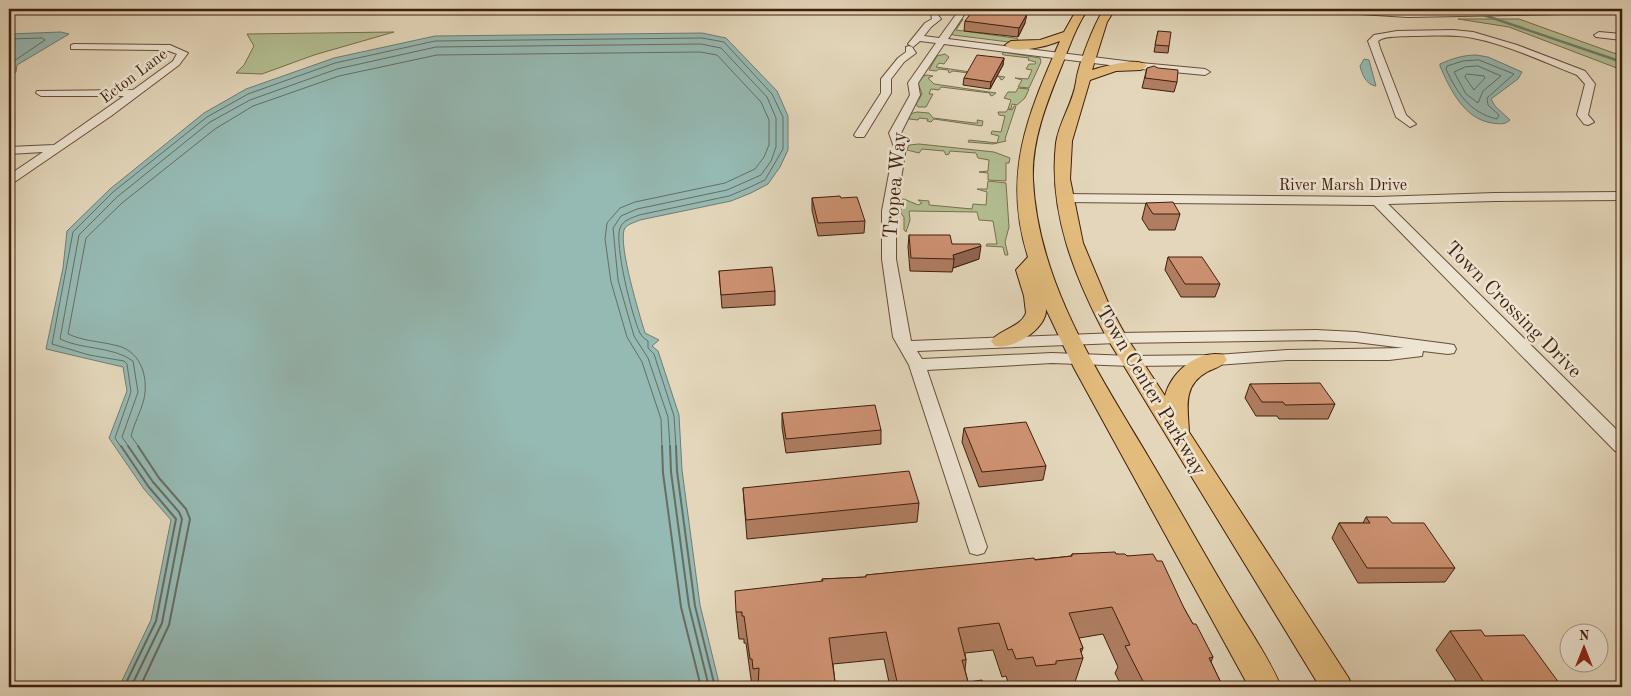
<svg xmlns="http://www.w3.org/2000/svg" width="1631" height="696" font-family="'Old Standard TT',serif">
<style>
.green{fill:#b2be91;stroke:#796e4e}
.water{fill:#95b9b3;stroke:#737b70}
.lines{fill:none;stroke-linecap:round;stroke-linejoin:round}
.shore-far1{stroke:#6a6c60;stroke-width:1}
.shore{stroke:#6a6c60;stroke-width:2}
.stream{stroke:#737b70;stroke-width:2.5}
.minor-casing{stroke:#694d38;stroke-width:2}
.major-casing{stroke:#401f0c;stroke-width:2}
.minor{fill:#ede4d2;fill-rule:evenodd}
.major{fill:#e2bb7d;fill-rule:evenodd}
.wall{fill:#af7d61;stroke:#401f0c}
.shaded-wall{fill:#8f664f;stroke:#401f0c}
.building{fill:#cc9171;stroke:#401f0c}
.labels{text-anchor:middle;stroke-width:5;stroke-linejoin:round;paint-order:stroke}
.far-street-label{font-size:16px;fill:#401f0c;stroke:#ede4d2}
.street-label{font-size:20px;fill:#401f0c;stroke:#ede4d2}
</style>
<rect width="100%" height="100%" fill="#e3d6ba"/>
<filter id="stains"><feTurbulence type="fractalNoise" baseFrequency=".004" numOctaves="4"/><feColorMatrix values="0 0 0 0 .2 0 0 0 0 .09 0 0 0 0 .02 0 0 0 .5 -.17"/></filter>
<radialGradient id="worn" r=".72"><stop offset=".6" stop-color="#630" stop-opacity="0"/><stop offset="1" stop-color="#630" stop-opacity=".3"/></radialGradient>
<!-- green -->
<path class="green" d="M963,19L956,30L1014,38L1018,39L1017,43L953,35L951,33Z
M1458,19H1519L1622,56V70L1509,27Z
M394,32L314,55L262,74L236,73L244,65L254,46L247,34Z
M1004,52L1040,58L1041,62L1029,88L1018,87L1022,80L1015,78L1028,79L1032,70L1026,69L1029,64H1035L1036,62L1028,60L1029,58L1004,55L1002,54Z
M945,54L949,57L944,64L939,63L936,67L1005,77L1002,80L1000,79V77L953,71L949,73L948,70L939,69L936,71L929,70L937,56Z
M927,75L933,76L928,78L934,84L996,93L992,96L990,95V93L941,87L939,90L931,89L929,94H933L926,107H918L916,104L922,94L918,83L923,76Z
M1018,88L1029,89L1025,98L1017,105L1012,104L1011,109H1008L1011,100L1004,98L1008,92H1016Z
M1014,106H1016L1005,139L1006,141L993,144L968,142L969,140L997,143L999,136L991,134L992,131L1001,132L1005,116L999,115L998,112H1006L1008,109L1012,110Z
M917,112L929,113L933,118L974,123H978L977,120L983,121L982,126L934,119L931,122L927,121L928,119L919,118L918,120L909,119L910,114Z
M919,144L994,152L1010,158L1009,163H1006V181L988,180V173L979,172L988,171L989,160L978,158L976,153L950,151L949,154L946,155L944,151L922,149L919,153L907,150L909,145Z
M988,181L1006,183L1009,227L1005,242L1008,255H1005L1003,247L986,246L987,244H997L993,221L979,220L977,212L909,211L910,220L906,232L904,230V217L901,213V207L897,204L899,200L904,199L918,205L922,203L918,200L929,201V205L972,209L973,204L986,205L987,192L977,189H987Z"/>
<!-- water -->
<path class="water" d="M61,32L69,34L17,65L16,72L9,75V34Z
M702,33L726,38L777,91L788,116V150L780,167L768,184L751,193L731,201L640,220C634,223 626,224 624,230C619,248 639,313 645,333L659,340L652,346L658,351L679,415L682,470L700,605L720,687H119L151,620L171,520L144,489L109,438L127,391L123,367L46,349L63,268L67,231L110,189L204,113L246,89L334,58L435,36Z
M1476,55L1488,57L1522,72L1518,79L1491,99L1495,106L1510,120C1505,125 1499,124 1492,123C1464,119 1450,89 1440,66V64C1451,59 1463,55 1476,55Z
M1364,59L1369,60L1376,86C1366,85 1362,74 1360,66Z"/>
<g class="lines">
<!-- shore-far1 -->
<path class="shore-far1" d="M9,39L42,38L45,40L14,61L9,69
M1479,60L1514,74L1487,98L1488,105L1499,115L1497,119C1470,113 1457,93 1446,69L1447,66L1463,61Z
M1478,66L1501,76L1483,91L1478,103L1466,94L1454,72L1465,67Z
M1467,74L1484,76L1485,78L1474,90L1465,77Z
M121,447L115,438L131,392L127,364L124,361L89,355L52,344L73,232L113,192L207,117L248,94L335,63L435,41L702,38L724,42L772,94L783,117V149L765,180L748,188L729,196L639,215C632,218 623,220 620,228C614,243 632,317 640,333C642,337 645,339 648,341V348L654,354L674,416L676,447
M129,447L122,437L138,392L133,361C112,346 83,350 60,339L79,235L117,197L210,122L250,100L337,69L436,47L701,44L721,48L767,97L776,118V147L771,161L761,175L727,190L637,209L621,216L613,228L618,280L634,336L648,358L668,417L670,447
M139,447L131,436C134,423 141,412 144,399C149,374 139,349 114,345C98,341 83,341 68,334L86,238L122,203L215,129L253,106L339,76L437,55L700,52L717,55L761,102L769,120V145L764,157L755,169L725,183L635,202L620,208L607,223L605,239L611,282L627,337L642,362L661,419L662,447"/>
<!-- shore -->
<path class="shore" d="M121,446L148,486L176,519L156,621L124,687
M128,446L153,482L179,512L182,519L162,623L131,687
M138,446L159,478L186,509L190,519L169,625L140,687
M662,446L663,473L681,607L701,687
M670,446L671,472L689,606L709,687
M676,446L677,471L695,606L715,687"/>
<!-- stream -->
<path class="stream" d="M1466,9L1622,62"/>
<defs>
<path id="minor" d="M930,9H938V15L941,19L931,27L924,36L939,38L960,9H968L948,39L1141,63L1205,69L1210,72L1205,75L1141,69L944,44L918,83L920,95L901,133L906,147L896,211V259L911,341L1117,333L1316,330L1356,332L1448,344L1454,345L1456,349L1454,353L1448,354L1423,351L1422,356L1389,360H1287L1216,365L1131,366L1052,363L927,370L987,547L984,553L977,555L970,553L909,365L893,337L882,259V211L894,147L889,133L910,95L908,83L936,43L920,41L913,47L908,44L925,23L932,19ZM1316,340L1356,342L1404,348L1287,350L1216,355L1131,356L1052,353L922,359L917,351L1117,343Z
M1323,9L1408,11L1622,9V13L1408,17L1327,12Z
M1453,30L1473,32L1517,45L1585,71L1595,84L1588,115L1594,122L1588,125L1584,124L1577,115L1585,84L1577,75C1543,62 1509,45 1473,38C1453,34 1431,36 1411,36C1401,37 1386,35 1378,41L1380,48L1406,115L1416,124L1410,127L1396,117L1368,41L1374,35L1397,31Z
M1599,32L1622,34V40L1596,37L1594,35Z
M74,44L170,45L188,53L179,65L111,116L13,183L9,184V175L43,152L9,154V147L54,145L124,96H41L36,93L37,91L133,90L173,61L177,54L169,51L157,50L71,49V45Z
M909,46L912,47L916,53L904,62L891,79V93L864,137H856L854,135L881,93V79L898,58L906,52V47Z
M1622,192V200L1495,201L1388,204L1622,435V452L1615,451L1374,205L1064,202L1058,198L1064,194L1377,197L1495,193Z"/>
<path id="major" d="M1077,9H1088C1077,25 1071,42 1064,60C1049,97 1031,139 1033,180C1038,283 1098,372 1149,458C1177,505 1203,552 1231,599C1247,627 1269,657 1281,687H1249L1074,368L1046,309C1047,329 1013,350 995,346L991,341C1000,329 1020,328 1026,313L1024,296L1016,270L1028,257C1002,175 1027,116 1060,41C1048,46 1014,55 1005,45L1011,41L1040,40L1064,32Z
M1104,9H1115L1107,22L1092,70C1105,66 1138,56 1147,66L1141,70L1116,71L1090,80L1072,141L1070,179L1083,243L1109,305L1127,338L1165,396C1171,372 1198,349 1224,355L1227,360C1222,367 1214,368 1207,372C1182,386 1188,408 1189,432L1348,677L1353,687H1320L1107,338C1075,278 1048,212 1056,143C1059,122 1073,103 1076,82C1078,65 1094,24 1104,9Z"/>
</defs>
<!-- minor casing -->
<use href="#minor" class="minor-casing"/>
<!-- major casing -->
<use href="#major" class="major-casing"/>
<!-- minor -->
<use href="#minor" class="minor"/>
<!-- major -->
<use href="#major" class="major"/>
</g>
<!-- wall -->
<path class="wall" d="M965,21L1025,23L1018,37L964,31Z
M1158,31L1169,46L1168,53L1154,52Z
M1004,58L1003,65L990,89L963,85L964,78Z
M1147,68L1177,82L1174,92L1142,88Z
M812,198H841L865,221L864,233L818,236L812,210Z
M1146,203L1180,214L1175,230H1149L1142,219Z
M909,235L952,244L979,259L953,268L952,272L910,271L908,247Z
M1168,257L1220,284L1215,297H1181L1165,270Z
M719,271L775,291V305L722,308Z
M1250,384L1335,404L1328,419H1279L1277,416H1256L1245,398Z
M782,413L881,430V444L786,453L782,427Z
M964,428L1046,466L1043,480L979,487L962,442Z
M743,488L919,503L917,522L747,539Z
M1366,517L1392,523L1455,568L1445,582L1358,583L1332,538L1339,523H1363Z
M1072,554H1116L1157,561L1193,624L1213,657L1211,662L1223,687H1122L1115,673L1118,667L1103,634L1079,638L1083,648L1081,653L1083,658L1074,685L1053,687H1027L1026,684L1009,686L1006,676L1002,677L993,650L965,653L966,660L965,670L968,682L984,687H890L884,659L833,664L835,682L839,687H754V686H752L746,643H744V639H739L736,612L822,581V579L866,577V575L1063,557L1071,556Z
M1450,631L1485,636L1562,687H1460L1436,650Z"/>
<!-- shaded-wall -->
<path class="shaded-wall" d="M1027,14L1025,23L1018,37L1019,28Z
M1004,58L1003,65L990,89L991,82Z
M981,246L979,259L953,268L954,259L953,255Z"/>
<!-- building -->
<path class="building" d="M974,9H978L1027,14L1019,28L965,21Z
M1158,31L1171,32L1169,46L1155,45Z
M977,55L1004,58L991,82L964,78Z
M1154,66L1158,68L1178,70L1177,82L1145,78L1147,68Z
M840,196L841,198L857,197L865,221L818,223L812,198Z
M1173,202L1180,214H1153L1146,203Z
M909,235H950L952,244H980L981,246L953,255L954,259L911,258Z
M1168,257H1202L1220,284H1185Z
M772,267L775,291L721,295L719,271Z
M1320,383L1335,404L1285,405L1283,402H1262L1250,384Z
M875,405L881,430L786,439L782,413Z
M1026,422L1046,466L982,472L964,428Z
M909,471L919,503L746,520L743,488Z
M1366,517H1387L1392,523H1424L1455,568H1367L1339,523H1370Z
M1115,552L1116,554H1125L1127,556L1153,554L1157,561H1162L1184,608L1193,624H1196L1213,657L1209,658L1223,687H1146L1125,646L1130,645L1112,607L1069,613L1083,648L1080,649L1083,658L1056,661V664L1036,666L1033,657L1016,659L1012,649L1008,650L999,623L958,628L966,660H962L968,682L982,680L984,687H889L898,686L886,632L829,638L835,682L838,681L839,687H758L759,668L753,669L752,659H750L744,616H742V612H736L735,591L823,581L822,579L866,577V575L1034,558L1035,560L1063,557L1072,556V554Z
M1481,630L1485,636L1524,635L1562,687H1487L1450,631Z"/>
<g class="labels">
<!-- far-street labels -->
<g class="far-street-label">
<text transform="translate(133 75) rotate(-37)" y="6">Ecton Lane</text>
<text x="1343" y="190">River Marsh Drive</text>
</g>
<!-- street labels -->
<g class="street-label">
<text transform="translate(894 185) rotate(-85)" y="7">Tropea Way</text>
<text transform="translate(1514 309) rotate(45)" y="7">Town Crossing Drive</text>
<text transform="translate(1152 390) rotate(59)" y="7">Town Center Parkway</text>
</g>
</g>
<!-- margin -->
<rect width="1631" height="696" fill="none" stroke="#e3d6ba" stroke-width="30"/>
<rect x="10" y="10" width="1611" height="676" fill="none" stroke="#401f0c" stroke-width="2.5"/>
<rect x="15" y="15" width="1601" height="666" fill="none" stroke="#401f0c"/>
<!-- north arrow -->
<g transform="translate(1584 648)"><circle r="24" fill="#ede4d2" stroke="#a89583"/>
<path d="M0-4L9 19L0 12L-9 19Z" fill="#8f2418"/>
<text y="-8" font-size="14" font-weight="bold" text-anchor="middle" fill="#401f0c">N</text>
</g>
<rect width="100%" height="100%" filter="url(#stains)"/>
<rect width="100%" height="100%" fill="url(#worn)"/>
</svg>
